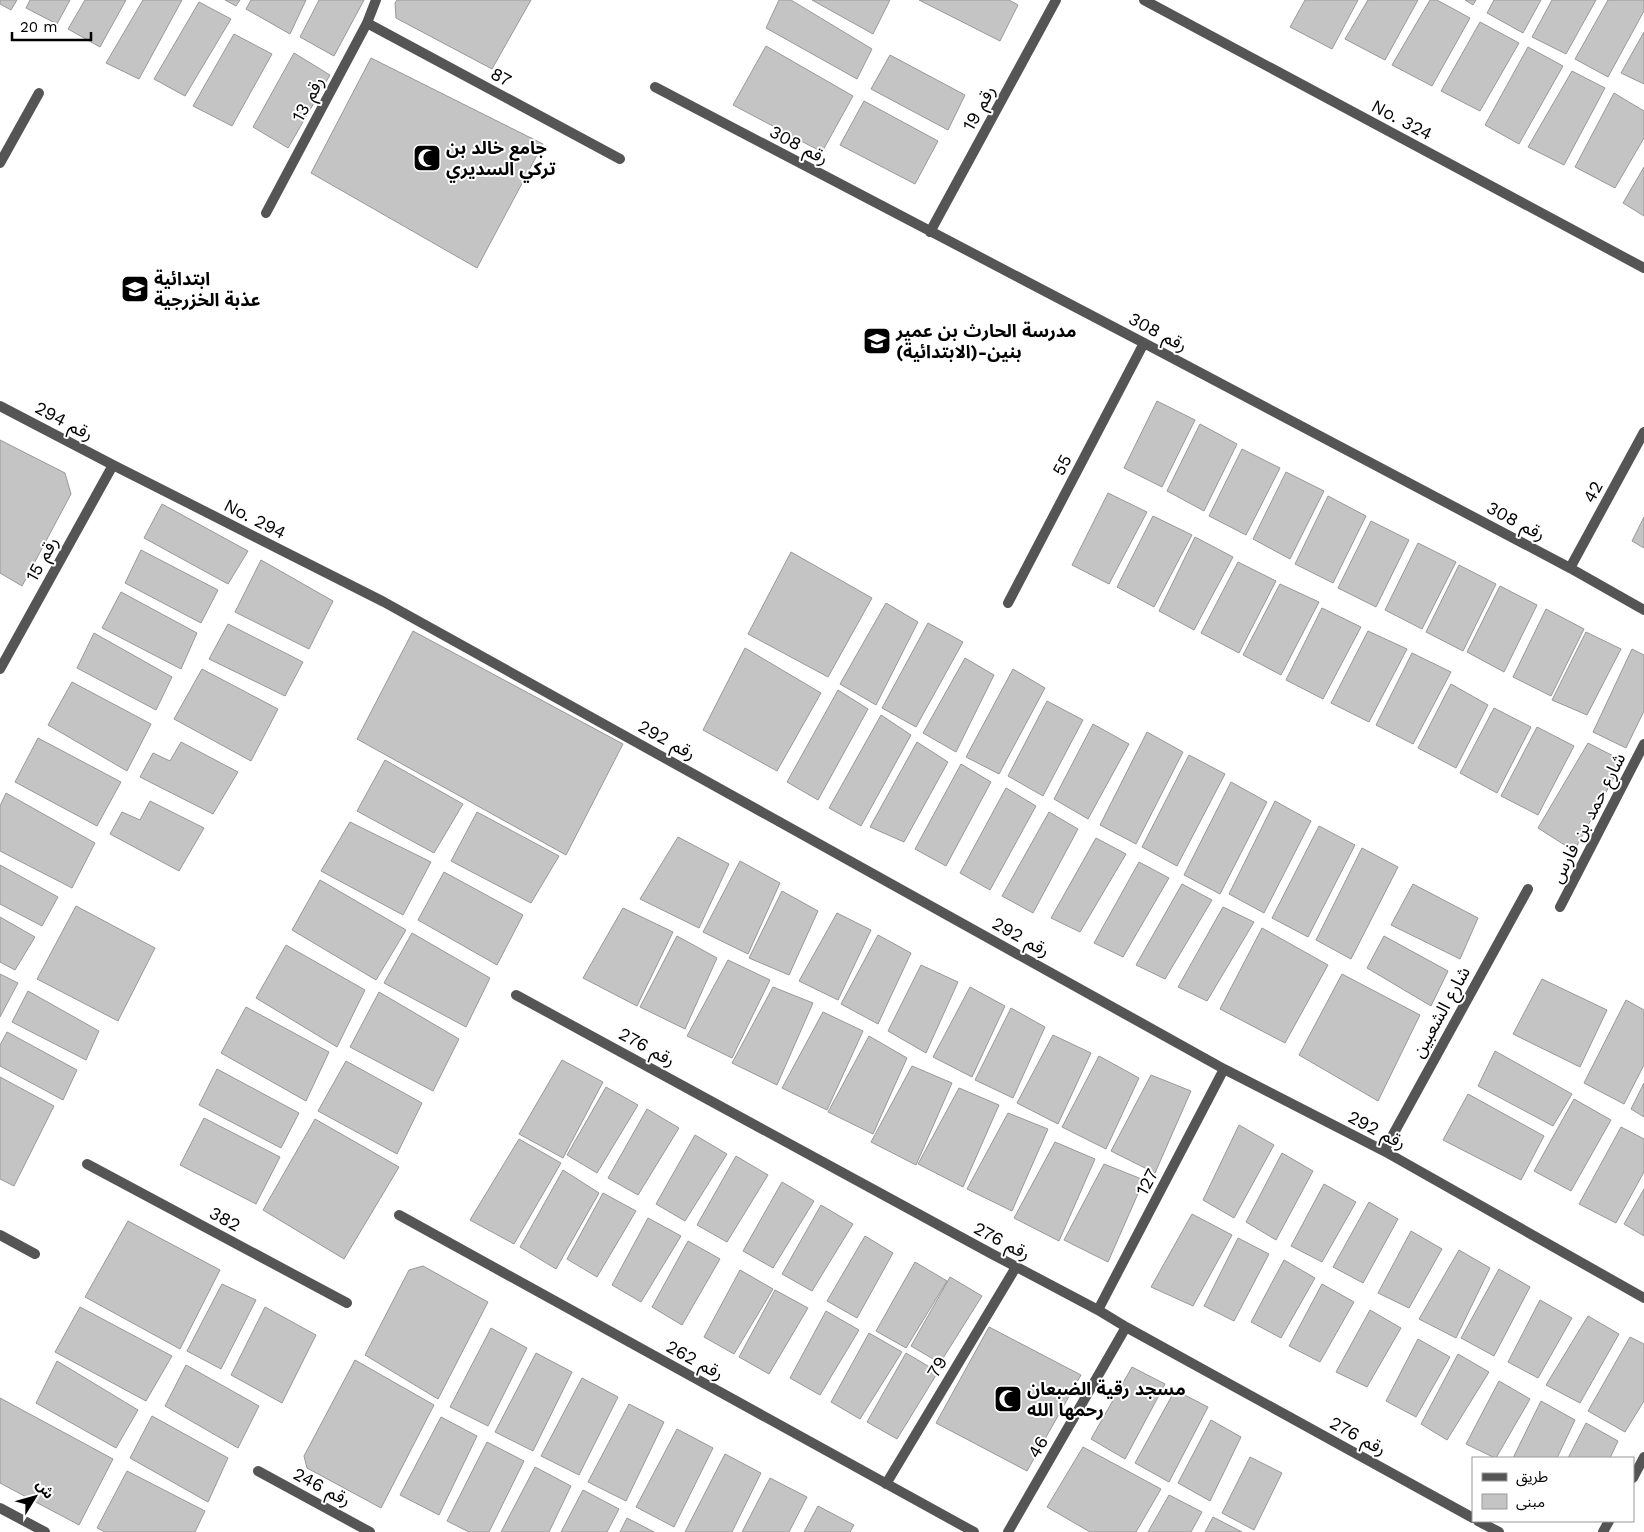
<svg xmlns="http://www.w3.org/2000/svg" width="1644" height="1532" font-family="'Work Sans','Noto Sans Arabic',sans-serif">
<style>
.building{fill:#c4c4c4;stroke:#999}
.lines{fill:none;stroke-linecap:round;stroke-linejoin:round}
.street{stroke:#555;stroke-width:10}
.labels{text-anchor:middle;stroke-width:4;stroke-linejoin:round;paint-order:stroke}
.street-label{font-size:18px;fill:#000;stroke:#fff}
.poi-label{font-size:18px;font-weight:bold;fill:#000;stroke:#fff;text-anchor:start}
</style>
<rect width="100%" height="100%" fill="#fff"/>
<!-- building -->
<path class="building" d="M0,0H17L11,10L0,4Z
M30,0H70L57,24L26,8Z
M85,0H126L100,47L68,29Z
M143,0H182L139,79L106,63Z
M225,0H240L236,6Z
M251,0H306L290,34L246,9Z
M319,0H364L334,56L300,37Z
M397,0H531L492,69L396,18L395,3Z
M779,0H791L872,49L857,79L766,28Z
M812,0H890L873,34Z
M919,0H1009L1018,5L1000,41Z
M1305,0H1358L1332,49L1290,27Z
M1368,0H1418L1385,60L1345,39Z
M1430,0H1437L1470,18L1432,86L1392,65Z
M1465,0H1476L1473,5Z
M1494,0H1541L1523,33L1487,13Z
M1552,0H1596L1566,54L1532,37Z
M1608,0H1644V11L1608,77L1575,59Z
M199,2L231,19L185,96L154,79Z
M1480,22L1519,43L1480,111L1441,91Z
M1644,32V84L1621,73Z
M234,34L272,54L232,126L193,106Z
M766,46L853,96L822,152L733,105Z
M1528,47L1563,66L1519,144L1485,125Z
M294,53L330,75L288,148L253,127Z
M890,55L965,95L948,130L871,89Z
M371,58L543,144L477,268L311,173Z
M1572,71L1605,88L1564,165L1528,147Z
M1614,93L1644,111V138L1615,188L1575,167Z
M864,101L938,141L915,184L840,145Z
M1644,167V216L1623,203Z
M1157,401L1195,420L1162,487L1124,468Z
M1200,424L1237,444L1204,511L1167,491Z
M0,440L65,473L71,494L22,586L0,573Z
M1242,449L1280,468L1246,535L1209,516Z
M1286,472L1324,491L1290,559L1253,539Z
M1108,493L1147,512L1109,584L1072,565Z
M1328,496L1366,516L1333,583L1295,564Z
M162,504L248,551L228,584L144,538Z
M1153,516L1192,535L1154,607L1117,587Z
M1644,517V548L1632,541Z
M1371,521L1409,540L1376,607L1338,588Z
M1195,537L1233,557L1194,630L1159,611Z
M1418,543L1456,562L1422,629L1385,610Z
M141,550L218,590L201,623L125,583Z
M791,552L872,598L828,677L748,634Z
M261,560L333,601L309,649L235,612Z
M1238,562L1276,581L1239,653L1201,633Z
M1459,565L1496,584L1463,651L1426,632Z
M1280,584L1319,602L1281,675L1243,655Z
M1500,586L1537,605L1504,672L1467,652Z
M121,592L197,633L181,669L102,628Z
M886,603L918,622L876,705L840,684Z
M1322,608L1361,627L1323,699L1286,680Z
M1546,609L1584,629L1551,696L1513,677Z
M928,623L963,642L916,727L882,708Z
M228,624L303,662L285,696L209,659Z
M413,631L623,744L566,855L357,739Z
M1368,631L1407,649L1369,722L1331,703Z
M1586,632L1621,649L1587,715L1552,700Z
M94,633L172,677L156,710L77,668Z
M745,648L821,693L777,771L703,730Z
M1632,649L1644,655V711L1626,748L1593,732Z
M1412,653L1451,672L1413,744L1376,725Z
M965,658L994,675L956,752L923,733Z
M202,669L278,709L251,761L174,719Z
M1013,669L1045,688L999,774L966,757Z
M72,682L151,724L127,771L48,725Z
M1451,684L1488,705L1456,768L1418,748Z
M838,690L868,709L818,800L787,782Z
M1047,701L1083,720L1043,796L1008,776Z
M1494,708L1531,727L1497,793L1460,773Z
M881,715L911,735L861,826L829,808Z
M1093,724L1129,744L1088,819L1054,799Z
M1537,727L1574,746L1538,815L1501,796Z
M1147,732L1183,752L1136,844L1100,825Z
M38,738L121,782L97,826L15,782Z
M181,742L238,772L213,814L140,777L153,753L170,761Z
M917,742L948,762L904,842L870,827Z
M1588,743L1623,761L1574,851L1538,828Z
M1189,755L1225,774L1177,866L1142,847Z
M385,760L463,804L434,853L357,811Z
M961,764L991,782L946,866L915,849Z
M1231,782L1267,802L1220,894L1184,875Z
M1006,788L1036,806L990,890L960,873Z
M6,793L95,843L72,888L0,851V806Z
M150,801L204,828L179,871L110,834L122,812L140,820Z
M1275,801L1311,821L1264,913L1229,894Z
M477,812L559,856L531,903L451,861Z
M1049,812L1078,829L1033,913L1002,896Z
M350,822L431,862L403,915L321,871Z
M1319,826L1355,845L1308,937L1272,918Z
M678,837L729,864L699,928L640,899Z
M1096,838L1126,854L1080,932L1051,918Z
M1362,848L1398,867L1351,959L1316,940Z
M740,861L780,883L748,954L703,932Z
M1139,862L1169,878L1123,957L1094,943Z
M0,865L58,897L42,926L0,904Z
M444,872L523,915L497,965L418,920Z
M320,880L406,930L376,980L292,930Z
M1182,884L1212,900L1165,979L1136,965Z
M1413,884L1478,918L1460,959L1391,925Z
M782,891L818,911L789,975L749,958Z
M76,906L155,948L118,1021L37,979Z
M1223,907L1254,922L1207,1001L1178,987Z
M623,908L673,932L637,1006L583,978Z
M837,913L871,930L838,1000L799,981Z
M0,917L35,937L15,970L0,962Z
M1262,928L1328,965L1285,1043L1220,1009Z
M412,933L490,978L466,1027L384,983Z
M878,935L911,953L878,1024L841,1004Z
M677,936L717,958L685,1029L640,1007Z
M1384,936L1448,971L1431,1006L1367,968Z
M286,945L365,990L337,1047L256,998Z
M728,960L770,980L732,1058L687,1036Z
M921,965L958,982L926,1053L888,1031Z
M0,974L18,983L0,1017Z
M1342,974L1420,1015L1378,1101L1299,1055Z
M1542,979L1607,1010L1580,1067L1513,1034Z
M773,987L813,1003L777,1085L732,1063Z
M970,987L1005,1006L972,1077L933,1057Z
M28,991L99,1031L86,1060L12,1022Z
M379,992L459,1039L433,1091L350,1047Z
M1626,1000L1644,1010V1065L1624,1104L1584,1083Z
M246,1007L329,1052L306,1101L221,1053Z
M1011,1008L1045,1027L1013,1098L975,1080Z
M823,1012L863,1031L827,1110L782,1088Z
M7,1032L77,1070L63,1100L0,1066V1045Z
M1053,1035L1091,1053L1058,1124L1017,1103Z
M869,1036L907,1058L873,1134L828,1112Z
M1495,1051L1572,1094L1553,1126L1478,1086Z
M1099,1056L1139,1078L1106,1149L1062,1127Z
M562,1060L603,1082L563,1158L519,1134Z
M346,1061L422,1103L397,1154L318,1111Z
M912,1066L952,1083L916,1165L871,1142Z
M217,1069L299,1113L281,1148L199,1105Z
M1151,1075L1191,1091L1155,1173L1111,1151Z
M0,1077L54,1106L14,1186L0,1179Z
M1644,1083V1117L1631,1109Z
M606,1087L638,1105L597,1173L567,1155Z
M959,1088L999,1105L963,1187L918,1164Z
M1468,1094L1544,1136L1521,1180L1443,1140Z
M1574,1099L1611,1120L1571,1191L1534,1171Z
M647,1109L679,1128L638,1195L608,1178Z
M1008,1113L1048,1129L1012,1211L967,1189Z
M204,1118L280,1157L256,1204L180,1165Z
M315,1119L399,1167L344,1259L263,1210Z
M1239,1125L1274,1145L1234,1218L1203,1200Z
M1621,1127L1644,1139V1172L1616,1223L1579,1204Z
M695,1135L727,1154L685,1221L656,1204Z
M519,1139L561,1163L514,1244L470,1220Z
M1055,1142L1095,1159L1059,1241L1014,1218Z
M1282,1153L1313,1171L1276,1240L1246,1222Z
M736,1156L768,1175L727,1242L697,1225Z
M1104,1164L1144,1180L1108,1262L1064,1240Z
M563,1170L599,1193L556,1269L520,1247Z
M782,1182L814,1201L773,1268L743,1251Z
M1324,1184L1356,1202L1322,1262L1291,1246Z
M1644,1189V1236L1624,1224Z
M603,1193L636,1211L597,1277L567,1259Z
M1369,1202L1398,1219L1363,1283L1333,1267Z
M821,1205L853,1224L812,1291L782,1274Z
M1192,1214L1232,1235L1193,1306L1151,1287Z
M648,1218L681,1236L641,1302L612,1285Z
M128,1221L220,1270L180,1349L85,1297Z
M1411,1231L1442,1249L1409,1308L1378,1293Z
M865,1236L893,1253L857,1318L827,1301Z
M1238,1238L1269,1254L1234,1321L1204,1306Z
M688,1241L720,1259L682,1325L652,1307Z
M1459,1250L1490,1268L1456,1338L1419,1319Z
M1284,1260L1315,1278L1281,1338L1251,1322Z
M915,1262L947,1281L906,1348L876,1331Z
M423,1266L488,1302L438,1399L365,1355L409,1270Z
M1499,1269L1530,1287L1494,1356L1461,1338Z
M740,1270L773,1289L734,1354L704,1337Z
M950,1277L982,1296L940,1363L911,1346Z
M222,1284L256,1300L221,1369L187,1351Z
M1322,1284L1354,1302L1320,1362L1289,1346Z
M775,1290L808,1308L769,1374L739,1357Z
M1540,1300L1572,1318L1538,1378L1508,1362Z
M80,1307L172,1356L146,1401L55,1352Z
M265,1307L316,1335L282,1403L231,1375Z
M1370,1310L1401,1328L1367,1387L1336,1372Z
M826,1311L859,1330L820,1395L790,1378Z
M1588,1316L1619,1334L1580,1403L1546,1385Z
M989,1327L1081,1375L1027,1471L936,1423Z
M491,1328L527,1348L488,1426L450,1407Z
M869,1333L902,1352L860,1419L831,1402Z
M1630,1337L1644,1344V1401L1625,1432L1588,1411Z
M1418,1339L1450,1357L1416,1417L1386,1401Z
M536,1353L572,1372L533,1451L495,1432Z
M906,1353L938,1372L897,1439L867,1422Z
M1458,1354L1489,1372L1447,1440L1421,1424Z
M355,1360L434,1405L381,1508L307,1468L304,1456Z
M57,1361L138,1410L116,1448L36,1403Z
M186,1365L259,1406L238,1448L165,1406Z
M1132,1367L1165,1384L1125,1459L1091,1439Z
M582,1378L618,1397L579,1475L541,1456Z
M1499,1381L1530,1399L1496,1458H1495L1466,1444Z
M1175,1390L1208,1407L1169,1482L1135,1463Z
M0,1398L113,1459L79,1525L0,1483Z
M1541,1401L1575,1420L1557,1458H1513Z
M629,1404L664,1422L626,1501L588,1482Z
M152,1416L228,1458L208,1502L130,1458Z
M441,1417L477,1436L439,1515L400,1495Z
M1211,1420L1241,1437L1210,1501L1178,1483Z
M1586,1423L1618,1441L1610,1458H1568Z
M677,1429L713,1448L674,1527L636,1507Z
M487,1442L524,1461L489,1532H469L447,1521Z
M1083,1447L1161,1489L1136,1532H1090L1047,1507Z
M725,1454L761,1473L732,1532H685Z
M1250,1457L1282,1473L1254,1530L1222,1513Z
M535,1467L571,1486L549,1532H501Z
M127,1471L205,1511L195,1532H105L97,1528Z
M770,1478L807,1497L789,1532H742Z
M583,1490L619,1509L607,1532H561Z
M1169,1495L1202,1512L1191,1532H1148Z
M818,1506L854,1525L850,1532H804Z
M1213,1517L1242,1532H1205Z
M627,1518L654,1532H620Z"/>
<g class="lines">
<!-- street -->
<path class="street" d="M1144,0L1644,268
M367,23L620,159
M655,87L1144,343L1570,568L1644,610
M0,163L39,93
M266,213L367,23L376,0
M930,232L1056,0
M0,406L113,465L384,602L1224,1069L1384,1151L1644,1298
M1570,568L1644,432
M1008,603L1144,343
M0,669L113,465
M1560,907L1644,744
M516,995L992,1254L1098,1310L1126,1327L1473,1518
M1384,1151L1528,889
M87,1164L347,1303
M399,1215L974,1532
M0,1235L35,1254
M1098,1310L1224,1069
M258,1471L370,1532
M1633,1478L1644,1457
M886,1484L1016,1267
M0,1508L45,1532
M1478,1521L1499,1532
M1008,1532L1126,1327
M1603,1532L1609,1521"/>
</g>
<!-- icons -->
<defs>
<symbol id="mosque-square" viewBox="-11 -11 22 22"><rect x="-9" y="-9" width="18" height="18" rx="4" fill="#000" stroke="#fff"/><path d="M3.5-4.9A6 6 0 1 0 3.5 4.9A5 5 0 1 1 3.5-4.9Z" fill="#fff"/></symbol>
<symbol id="school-square" viewBox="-11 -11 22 22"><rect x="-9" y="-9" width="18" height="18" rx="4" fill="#000" stroke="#fff"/><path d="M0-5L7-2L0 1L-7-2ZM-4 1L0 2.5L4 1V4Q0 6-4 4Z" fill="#fff"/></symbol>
</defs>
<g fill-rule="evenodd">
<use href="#mosque-square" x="411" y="142" width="32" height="32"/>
<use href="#school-square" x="119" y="273" width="32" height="32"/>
<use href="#school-square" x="861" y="325" width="32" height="32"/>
<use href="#mosque-square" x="992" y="1383" width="32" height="32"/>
</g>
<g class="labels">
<!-- street labels -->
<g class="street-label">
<text transform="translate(501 77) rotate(28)" y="6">87</text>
<text transform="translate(308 99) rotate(-62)" y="6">رقم 13</text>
<text transform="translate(979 108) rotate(-61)" y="6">رقم 19</text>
<text transform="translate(1402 120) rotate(28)" y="6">No. 324</text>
<text transform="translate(799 145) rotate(28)" y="6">رقم 308</text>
<text transform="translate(1158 332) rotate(28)" y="6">رقم 308</text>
<text transform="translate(64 421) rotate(28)" y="6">رقم 294</text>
<text transform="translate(1062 465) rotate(-62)" y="6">55</text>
<text transform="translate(1593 492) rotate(-62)" y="6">42</text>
<text transform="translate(255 519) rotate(27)" y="6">No. 294</text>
<text transform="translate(1516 521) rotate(28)" y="6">رقم 308</text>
<text transform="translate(42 559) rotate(-61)" y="6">رقم 15</text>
<text transform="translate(667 740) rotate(29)" y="6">رقم 292</text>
<text transform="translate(1588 818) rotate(-63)" y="6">شارع حمد بن فارس</text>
<text transform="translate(1021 937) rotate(29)" y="6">رقم 292</text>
<text transform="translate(1441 1012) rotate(-61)" y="6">شارع الشعبين</text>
<text transform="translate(647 1047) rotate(29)" y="6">رقم 276</text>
<text transform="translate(1377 1130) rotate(28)" y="6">رقم 292</text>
<text transform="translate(1147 1182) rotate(-62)" y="6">127</text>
<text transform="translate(225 1219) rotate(28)" y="6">382</text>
<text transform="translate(1002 1241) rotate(28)" y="6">رقم 276</text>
<text transform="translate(695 1360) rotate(29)" y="6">رقم 262</text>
<text transform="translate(937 1367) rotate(-59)" y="6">79</text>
<text transform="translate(1358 1436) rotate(29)" y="6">رقم 276</text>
<text transform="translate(1038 1447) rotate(-60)" y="6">46</text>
<text transform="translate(322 1487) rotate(28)" y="6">رقم 246</text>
</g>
<!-- poi labels -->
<g class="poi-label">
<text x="446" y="154">جامع خالد بن<tspan x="446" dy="21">تركي السديري</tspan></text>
<text x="154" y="285">ابتدائية<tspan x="154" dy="21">عذبة الخزرجية</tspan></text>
<text x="896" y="337">مدرسة الحارث بن عمير<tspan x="896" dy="21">(الابتدائية)-بنين</tspan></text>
<text x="1027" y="1395">مسجد رقية الضبعان<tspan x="1027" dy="21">رحمها الله</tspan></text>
</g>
</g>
<!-- legend -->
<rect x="1472" y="1457" width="162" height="65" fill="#ffffff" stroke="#999999"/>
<rect x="1482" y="1473" width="25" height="8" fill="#555555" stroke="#999999"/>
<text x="1516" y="1482" font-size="15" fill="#000000">طريق</text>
<rect x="1482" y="1494" width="25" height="15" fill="#c4c4c4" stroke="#999999"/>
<text x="1516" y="1507" font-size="15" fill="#000000">مبنى</text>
<!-- north arrow -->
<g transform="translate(35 1497) rotate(53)" stroke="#ffffff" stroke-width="4" paint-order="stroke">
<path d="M0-4L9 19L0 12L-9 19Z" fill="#000000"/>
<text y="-8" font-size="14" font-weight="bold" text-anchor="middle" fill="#000000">ش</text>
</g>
<!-- scale -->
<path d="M12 32v8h79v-8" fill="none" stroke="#000000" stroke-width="2.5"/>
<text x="20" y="32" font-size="15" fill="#000000" stroke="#ffffff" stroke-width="4" paint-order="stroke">20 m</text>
</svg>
